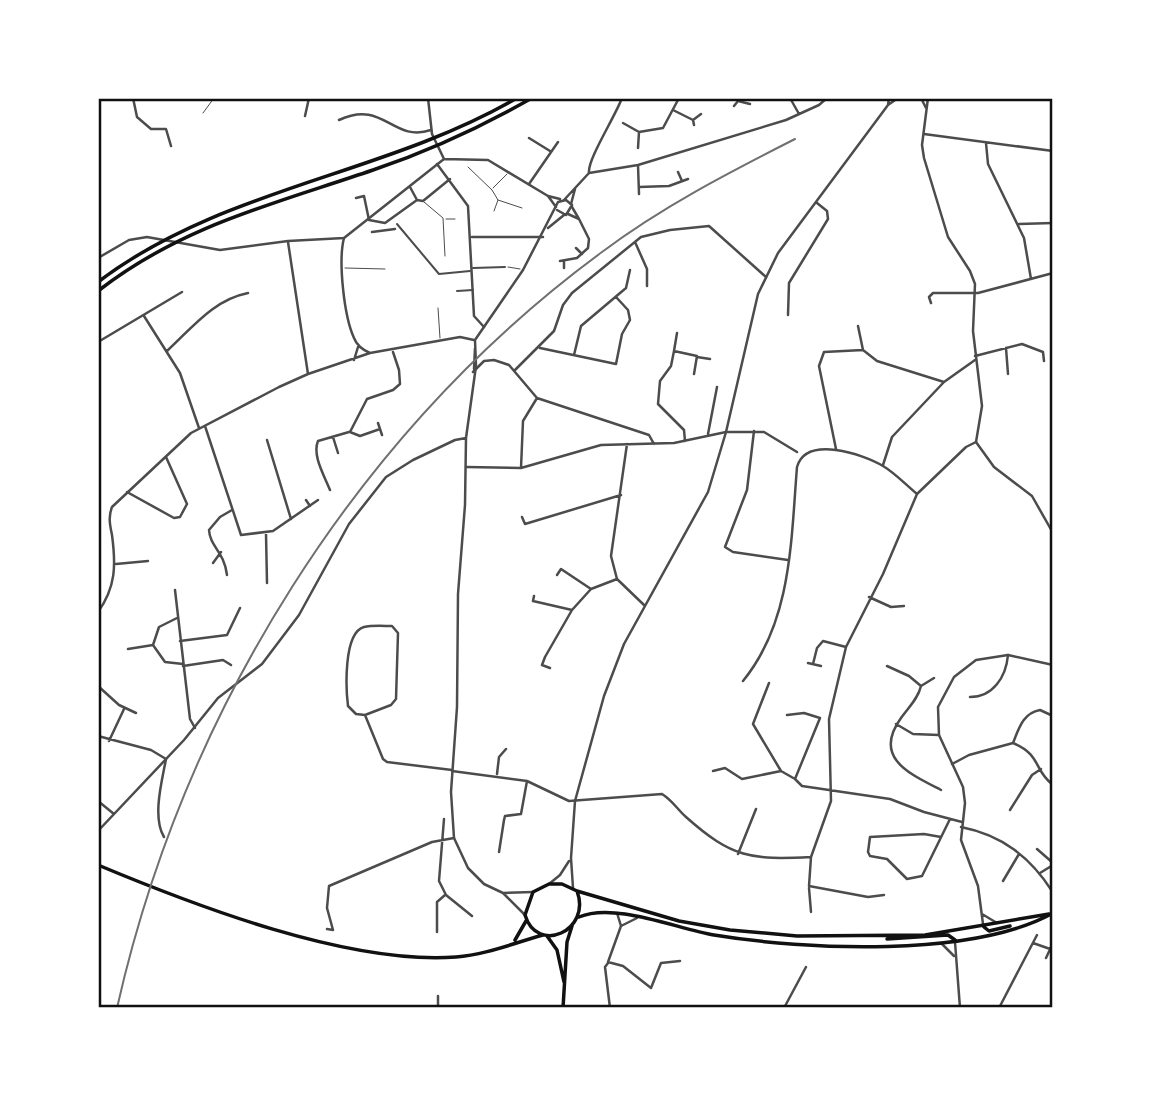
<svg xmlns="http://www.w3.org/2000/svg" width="1151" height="1106" font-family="Georgia,serif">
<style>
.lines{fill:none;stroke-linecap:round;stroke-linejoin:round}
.service{stroke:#4c4c4c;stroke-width:1}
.pedestrian{stroke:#4c4c4c;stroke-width:2}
.minor{stroke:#4c4c4c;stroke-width:2.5}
.tertiary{stroke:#4c4c4c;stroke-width:2.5}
.secondary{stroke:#111;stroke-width:3.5}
.trunk{stroke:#111;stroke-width:3.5}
.rail{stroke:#707070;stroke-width:2}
.neatline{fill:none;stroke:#111;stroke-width:2.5}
</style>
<rect width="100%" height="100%" fill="#fff"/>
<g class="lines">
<!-- service -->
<path class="service" d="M203,113L214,98
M468,167L492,190L498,200L494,211
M493,188L507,174
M498,200L522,208
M424,202L443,218L445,256
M446,219H455
M508,267L520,269
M345,268L385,269
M438,308L440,338"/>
<!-- pedestrian -->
<path class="pedestrian" d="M397,224L439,274L470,271
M473,268L505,267
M457,291L473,290"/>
<!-- minor -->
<path class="minor" d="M133,98L137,117L151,129H166L171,146
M790,98L799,114
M734,106L738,101L750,104
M673,110L693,120
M305,116L309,98
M339,120C384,99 392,143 431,130
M623,123L639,132L638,148
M694,125L693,120L701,114
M639,132L663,128L679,98
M924,134L1053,151
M529,138L550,151
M986,143L988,164L1024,238L1031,279
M437,164L468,206L474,316L484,327
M638,165L639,194
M678,172L682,181
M589,173C587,160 615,117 622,98
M529,184L558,142
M639,187L669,186L688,179
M356,198L364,196L369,220L385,223L417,200L410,187
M417,200L423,201L450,179
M564,200L589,173L638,165L786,120L819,105L827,98
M571,204L575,189
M568,214L579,219L572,207
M1019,224L1053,223
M372,232L395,229
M472,237H543
M344,238C338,261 344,316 354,338C357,346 363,350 370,353
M288,242L308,374
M635,242L647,269V286
M576,248L582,254
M560,261L577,258L588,248L589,239L579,219
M564,268V261
M931,303L929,297L933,293H978L1053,273
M788,315L789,283L828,219L827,211L817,203
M144,316L180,373L199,428
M858,326L863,350
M98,342L182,292
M540,348L616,364L622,334L630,320L628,310L616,297
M1006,348L1008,374
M167,351C192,328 213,300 248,293
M674,351L677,333
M574,355L581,326L626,288L630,270
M975,356L1022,344L1043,352L1044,361
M697,357L710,359
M354,360L358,347
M515,370L554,331L563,305L572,293L641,237L670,230L709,226L766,277
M473,372L484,361L494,360L509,365L537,398L649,435L654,444
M378,423L382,435
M205,426L241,535L273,531L318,500
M754,431L747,490L725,547L733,552L788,560
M350,432L367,399L393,390L400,384L399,370L393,352
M350,432L360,436L380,429
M708,434L717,387
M333,437L338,453
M267,440L291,519
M685,441L684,430L658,404L660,381L671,366L674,351L697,356L694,374
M627,444L611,556L617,579L644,605
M836,449L819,366L824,352L863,350L877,361L944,382
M883,465L892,437L944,382L975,360
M466,467L521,468L601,445L674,443L726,432H764L797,452
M521,468L523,421L537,398
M330,490C324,475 312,455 318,441L349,432
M127,492L174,518L180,517L187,504L166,457
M306,500L310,506
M522,517L525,524L621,495
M266,534L267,583
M213,563L221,552
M116,564L148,561
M227,575C224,551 210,547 209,530L220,517L232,510
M557,575L561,569L591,589L572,610
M591,589L617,579
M175,590L190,719L195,728
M534,596L533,601L572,610L545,657L542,665L550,668
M869,597L891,607L904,606
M98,612C116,587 116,565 112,535C110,525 108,517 112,507L191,433L279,387L308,374L370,353L460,337L474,340
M177,618L159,627L153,645L165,662L183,664
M180,641L227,635L240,608
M128,649L153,645
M808,663L821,666
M813,664L817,648L823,641L846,647
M183,666L223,660L231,665
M887,666L909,676L921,686
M743,681C792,621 791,540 797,467C806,435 863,454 883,466C895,473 906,485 917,494
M769,683L753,724L781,771L795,779
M98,686L119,705L136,713
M921,686C918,699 908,708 901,718C872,758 910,774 941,790
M921,686L934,678
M970,697C993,697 1006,677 1008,655
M365,715L391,705L396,699L398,633L392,626C384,626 372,625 364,627C343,633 346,690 348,706L356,714L365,715L383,759L387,762L452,770
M787,715L804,713L820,718L795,779L802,786L890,799L924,812L962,822
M896,724L913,734L939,735
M98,736L151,750L166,759C162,781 152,817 164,837
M109,741L124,709
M1013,743C1019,728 1023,713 1040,710L1053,716
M952,764L969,755L1013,743C1042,755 1033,770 1053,785
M452,771L527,781L569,801L662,794C673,801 677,809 686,817C732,858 751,860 811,857
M713,771L725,768L742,779L781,771
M497,774L499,757L506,749
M1010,810L1032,775L1041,769
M444,819L439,881L446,895L472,916
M961,827C1002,835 1030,857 1052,891
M941,837L924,834L870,837L868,852L870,856L887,859L907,879L922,876L950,819
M1037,849L1053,863
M499,852L504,820L505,816L521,814L527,781
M738,854L756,809
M1040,873L1053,865
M1003,881L1019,854
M809,888L811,912
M884,895L868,897L809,886L811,857L831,801L829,719L846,647L883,574L917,494L966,447L976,442
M617,913L621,926
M637,918L621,926L608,962L623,966L651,988L661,963L680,961
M327,929L333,930L327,908L329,886L432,842L454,838
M437,932V902L445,895
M955,942L960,1008
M1033,943L1053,950
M942,944L954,956
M1046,958L1053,943
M608,963L605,967L610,1008
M438,1008V996
M784,1008L806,967
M999,1008L1037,935"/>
<!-- tertiary -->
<path class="tertiary" d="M428,98L432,134L444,159
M921,98L926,108
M928,98L922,145L924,158L948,237L970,271L975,284L973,331L982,406L976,442L994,467L1032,496L1053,533
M888,105L889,98
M444,159L488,160L548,196L560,199
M548,196L556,207
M548,228L564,215
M98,258L129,240L147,237L220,250L288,241L344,238L444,159
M474,369L475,348
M98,801L114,814
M98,831L184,740L218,698L262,664L299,615L349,524L386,477L413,460L455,440L466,438
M549,884L560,875L569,861
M573,888L571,858L575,801L604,696L624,644L708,492L726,432L758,294L778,253L888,105L898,98
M503,893L533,892
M982,914L997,923
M525,915L503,893L484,884L468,868L454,838L451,792L457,707L458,594L465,505L466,438L476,366L475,340L523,270L558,202L566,200L572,205L566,215L557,210
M983,924L978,886L961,840L965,803L963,787L939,735L938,707L954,677L976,660L1008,655L1053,665"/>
<!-- secondary -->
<path class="secondary" d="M98,865C196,906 349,965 456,957C485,955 514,943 543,935
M549,884H562L577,891C592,931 537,955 525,915L533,892Z
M577,891L679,921L730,930L797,936L925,935L1049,914
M579,917C614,902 675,928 714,935C805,950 972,958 1053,913
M984,927L989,931L1010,926
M547,936L557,950L564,982
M887,939L948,935L955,940
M515,940L526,921
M563,1008L567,942L572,926"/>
<!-- trunk -->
<path class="trunk" d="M98,282C223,187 383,176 517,98
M98,291C183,225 274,204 373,170C429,151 481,127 532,98"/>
<!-- rail -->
<path class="rail" d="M117,1008C184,711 356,433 602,252C662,207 728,173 795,139"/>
</g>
<!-- border -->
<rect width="1151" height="1106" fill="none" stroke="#ffffff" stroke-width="200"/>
<rect x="100" y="100" width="951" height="906" class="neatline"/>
</svg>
